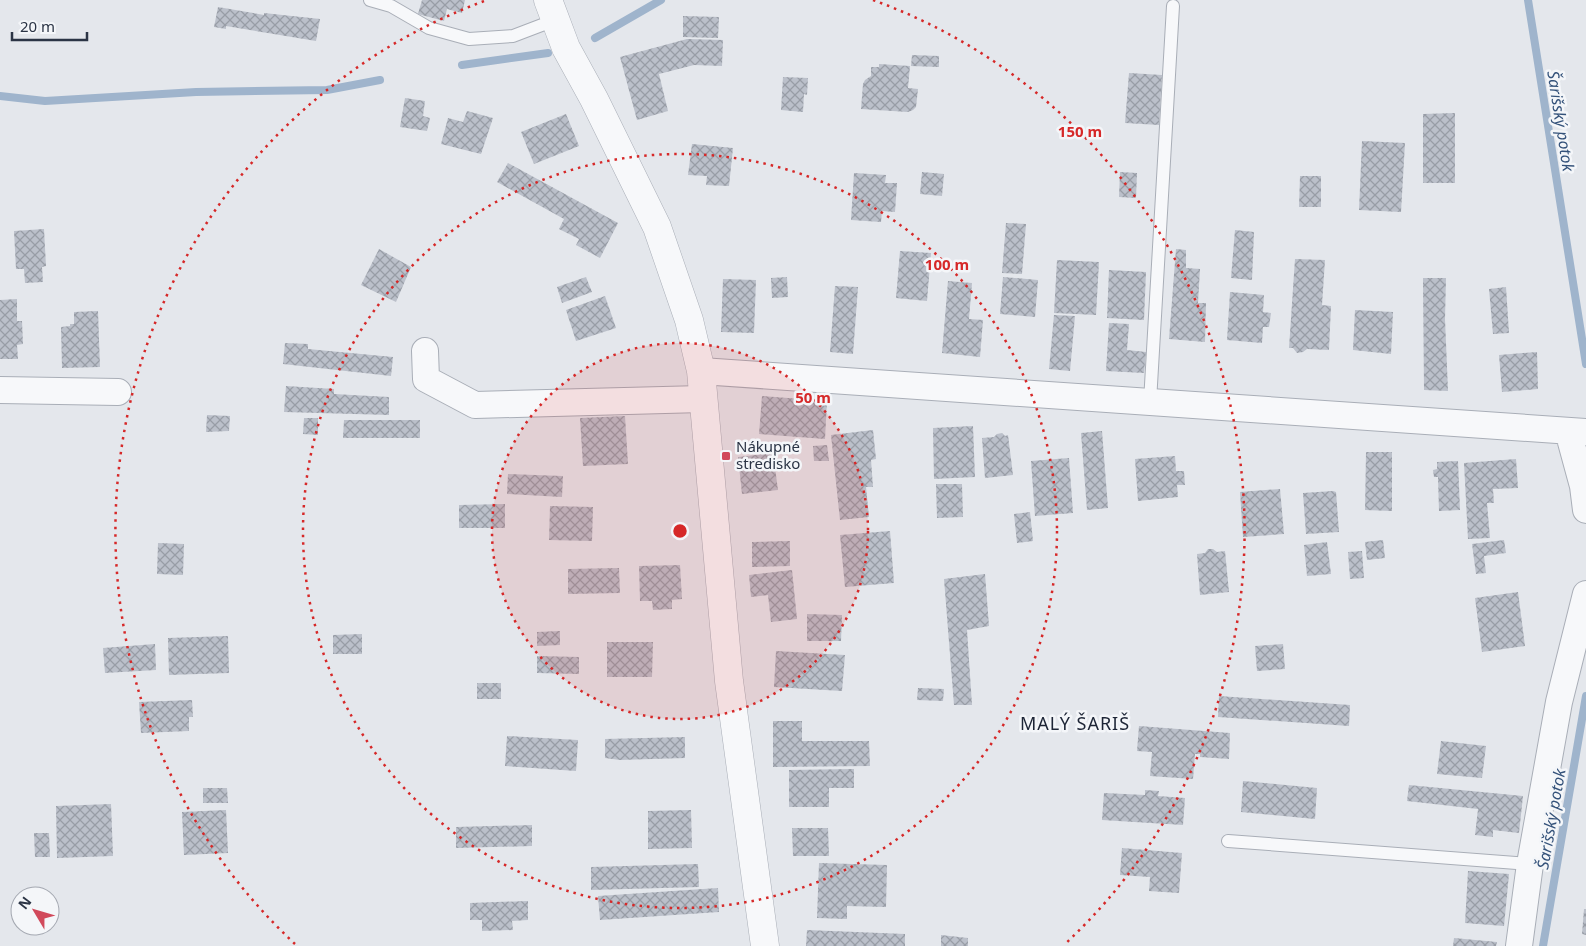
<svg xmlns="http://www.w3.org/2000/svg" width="1586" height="946" font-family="'Noto Sans',sans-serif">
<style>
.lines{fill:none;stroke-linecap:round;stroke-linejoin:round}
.stream{stroke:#9fb4cc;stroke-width:8}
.building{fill:url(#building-cross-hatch)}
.service-casing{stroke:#a9aeb7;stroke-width:14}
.minor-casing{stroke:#a9aeb7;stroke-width:28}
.tertiary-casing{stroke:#a9aeb7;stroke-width:29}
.service{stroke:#f7f8fa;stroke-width:12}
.minor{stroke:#f7f8fa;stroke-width:26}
.tertiary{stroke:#f7f8fa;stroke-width:28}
.ring{fill:none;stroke:#d62828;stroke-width:2.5;stroke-dasharray:2.5 5}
.poi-dot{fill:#d1495b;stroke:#f4f6f9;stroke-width:2}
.labels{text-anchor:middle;stroke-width:5;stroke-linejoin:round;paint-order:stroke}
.poi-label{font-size:15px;fill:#2b3445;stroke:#f4f6f9;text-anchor:start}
.water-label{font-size:16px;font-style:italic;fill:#34527a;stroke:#f4f6f9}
.quarter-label{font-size:18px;letter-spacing:1px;fill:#1d2536;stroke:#f4f6f9}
.centre{fill:#d62828;stroke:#f4f6f9;stroke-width:2.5}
.ring-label{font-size:15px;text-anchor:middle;font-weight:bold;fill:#d62828;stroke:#f4f6f9;stroke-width:5;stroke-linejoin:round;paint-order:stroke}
</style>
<defs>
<pattern id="building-cross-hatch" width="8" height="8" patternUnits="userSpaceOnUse" patternTransform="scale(1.25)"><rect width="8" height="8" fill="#bbc0ca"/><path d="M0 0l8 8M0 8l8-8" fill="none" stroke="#989da6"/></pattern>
</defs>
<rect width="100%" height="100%" fill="#e4e7ec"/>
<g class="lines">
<!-- stream -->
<path class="stream" d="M1528,0L1586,364
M595,38L661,0
M462,65L548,53
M0,96L45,101L196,92L327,90L380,80
M1543,946L1586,696"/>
</g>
<!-- building -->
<path class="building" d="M422,0H465L462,13L447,9L444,21L418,14Z
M218,7L264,15V13L320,19L316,41L226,26V29L214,27Z
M683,16L719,17L718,38L683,37Z
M687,39L723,40L722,66L694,65L659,74L668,111L637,120L620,57Z
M912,55L939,56V67L911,66Z
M879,64L910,66L908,88L918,89L916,107L913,110L908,112L861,109L863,84L865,80L871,76V67H879Z
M1129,73L1162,75L1159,125L1125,123Z
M783,77L808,78L807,95L804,94L803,112L781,110Z
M405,98L425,101L423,116L430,118L427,131L400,127Z
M467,111L493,118L481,154L441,144L448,118L463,122Z
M1455,113V183H1423V114Z
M566,114L579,146L534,164L521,132Z
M1362,141L1405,143L1401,212L1359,210Z
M692,144L733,148L729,186L706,185L707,176L688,175Z
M508,163L618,223L600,258L576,245L579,239L559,229L564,219L497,182Z
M922,172L944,174L942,196L920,194Z
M1120,172L1137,173L1136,198L1119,197Z
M854,173L886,175L885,183H897L895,212L882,211L881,222L851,220Z
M1300,176H1321V207H1299Z
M1006,223L1026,224L1022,274L1002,273Z
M44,229L46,266L42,267L43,282L25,283L24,269H16L14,231Z
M1235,230L1254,232L1252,280L1231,278Z
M379,249L411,267L396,302L361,285Z
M1176,249L1186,250V268L1200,269L1198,303H1206L1205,342L1169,339Z
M900,251L931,253L927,301L896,298Z
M1295,259L1325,260L1322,305L1331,306L1329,350L1307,349L1303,352L1297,353L1293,348H1289Z
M1057,260L1099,262L1096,315L1054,313Z
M1109,270L1146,272L1144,320L1107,318Z
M586,277L592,292L562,303L557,287Z
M787,277L788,297L772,298L771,278Z
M1003,277L1038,280L1035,317L1000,314Z
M1423,278H1446L1445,319L1448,391L1424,390Z
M723,279L756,280L754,333L721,332Z
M948,281L972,283L969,319L983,320L980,357L942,353Z
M835,286L858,287L853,354L830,352Z
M1506,287L1509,333L1493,334L1489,289Z
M1230,292L1264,295L1263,312L1271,313L1269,327H1263L1262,343L1227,340Z
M605,296L616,328L576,341L566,310Z
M17,299V321H22L23,344L17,345L18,359H0V300Z
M1355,310L1393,312L1391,354L1353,350Z
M98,311L100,367L62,368L61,327L70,326V324H74V312Z
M1054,315L1075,316L1070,371L1049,369Z
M1109,323L1129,324L1127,350L1146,352L1144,373L1106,371Z
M285,343L308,344V349L393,357L391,376L283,364Z
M1537,352L1538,389L1502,392L1499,355Z
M286,386L334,389V394L389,397V415L284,412Z
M762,396L827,401L825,439L759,434Z
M207,415L230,416L229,431L206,432Z
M625,416L628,464L583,466L580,418Z
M304,418H318V435L303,434Z
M344,420H420V438H343Z
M973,426L975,477L934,479L933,428Z
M873,430L876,459L871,460L873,487H866L869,517L840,520L831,435Z
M1102,431L1108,508L1087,510L1081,433Z
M1002,433L1005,436L1008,435L1013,475L985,478L982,438L994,437L997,434Z
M827,445L829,461H814L813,446Z
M1366,452H1392V511L1365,510Z
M773,453L778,490L742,494L738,457Z
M1175,456L1176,471H1184L1185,485H1177L1178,497L1138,501L1135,459Z
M1069,458L1073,513L1035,516L1031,461Z
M1516,459L1518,488L1493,489L1494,503H1487L1490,538L1468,539L1464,463Z
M1458,461L1460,510L1439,511L1438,477H1434L1433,470L1437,469V462Z
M508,474L563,476L562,497L507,494Z
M936,484H962L963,517L937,518Z
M1280,489L1284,534L1243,537L1240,492Z
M1333,491L1336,492L1339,532L1306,534L1303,493Z
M505,504V528H459V505Z
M550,506L593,507L592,541L549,540Z
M1030,512L1033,541L1017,543L1014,514Z
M890,531L894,583L845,587L840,535Z
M1383,540L1385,558L1367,560L1365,542Z
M1504,540L1506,553L1484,556L1486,573L1476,574L1472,544Z
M790,541V566L752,567V542Z
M1327,542L1331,574L1307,576L1304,545Z
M158,543L184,544L183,575L157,574Z
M1208,549H1213L1217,552L1225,551L1229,592L1200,595L1197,554L1205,553Z
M1362,551L1364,578L1350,579L1348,552Z
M680,565L682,599L672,600V609L653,610L652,601H640L639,566Z
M619,568L620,593L568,594V569Z
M792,570L797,619L771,622L768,595L751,597L749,575Z
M985,574L989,626L967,630L972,705H954L944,579Z
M1518,592L1525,646L1482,652L1475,598Z
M807,614L842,615L841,641H807Z
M560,631V645L537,646V632Z
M362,634V654H333V635Z
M228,636L229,673L169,675L168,638Z
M607,642H653L652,677H607Z
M155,644L156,670L105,673L103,648Z
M1283,644L1285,669L1257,671L1255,646Z
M776,651L845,655L842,691L774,687Z
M537,656L579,657V674L537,673Z
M477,683H501V699H477Z
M918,688L944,689L943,701L917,700Z
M1219,696L1350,705L1349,726L1218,717Z
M192,700L193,717H189V731L141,733L139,702Z
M773,721H802V741H869L870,766L773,767Z
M1139,726L1230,733L1229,759L1200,757V754H1195L1193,779L1150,776L1152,752L1137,751Z
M507,736L578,740L576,771L505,766Z
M685,737V758L620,760L605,758V739Z
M1441,741L1486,746L1482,778L1437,774Z
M854,769V788H829V807H789V770Z
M1243,781L1317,788L1315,819L1241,812Z
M1409,785L1523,796L1519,833L1493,830V837L1475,835L1478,809L1407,801Z
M203,788H227L228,803H203Z
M1145,790L1159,791L1158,796L1185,798L1183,825L1102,820L1104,793L1145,795Z
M111,804L113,856L57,858L56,806Z
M226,810L228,853L184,855L182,812Z
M691,810L692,848L648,849V811Z
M532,825V846L456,848V827Z
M792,828H828L829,856H793Z
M34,833H49L50,857H35Z
M1122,848L1182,853L1179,893L1149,891L1150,877L1120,875Z
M819,863L887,865L886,907L847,906V919L817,918Z
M698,864L699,887L591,890V867Z
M1468,871L1509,874L1504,926L1465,923Z
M718,888L719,912L600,920L598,896Z
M528,901V920L512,921L513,930L482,931V920H470V903Z
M1584,909H1586V935L1582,934Z
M807,930L905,934V946H806Z
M941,935L968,938V946H941Z
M1454,938L1497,942L1496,946H1453Z"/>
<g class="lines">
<defs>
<path id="service" d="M370,0L391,6L429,28L469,39L513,36L555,20
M1150,402L1173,6
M1228,841L1530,864"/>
<path id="minor" d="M425,351L426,379L475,405L702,399
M701,371L1586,432
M0,390L118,392
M1568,431L1583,486L1586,510
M1519,946L1530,864L1559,702L1586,594"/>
<path id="tertiary" d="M548,0L566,48L594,99L657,227L689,320L701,371L729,681L765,946"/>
</defs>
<!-- service casing -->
<use href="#service" class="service-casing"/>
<!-- minor casing -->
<use href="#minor" class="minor-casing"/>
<!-- tertiary casing -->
<use href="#tertiary" class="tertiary-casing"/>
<!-- service -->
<use href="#service" class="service"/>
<!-- minor -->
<use href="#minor" class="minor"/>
<!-- tertiary -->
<use href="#tertiary" class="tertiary"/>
</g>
<!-- distance rings -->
<circle cx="680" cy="531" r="188" fill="#d62828" fill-opacity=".12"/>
<g class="ring">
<circle cx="680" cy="531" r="188"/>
<circle cx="680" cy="531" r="377"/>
<path d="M295 944A565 565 0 0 1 487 0M873 0A565 565 0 0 1 1065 944"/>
</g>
<!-- markers -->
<rect class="poi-dot" x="721" y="451" width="10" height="10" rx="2.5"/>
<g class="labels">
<!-- poi labels -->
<g class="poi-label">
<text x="736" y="452">Nákupné<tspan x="736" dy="17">stredisko</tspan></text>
</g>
<!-- water labels -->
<g class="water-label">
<text transform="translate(1561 121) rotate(81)" y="6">Šarišský potok</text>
<text transform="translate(1551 819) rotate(-80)" y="6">Šarišský potok</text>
</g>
<!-- quarter labels -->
<g class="quarter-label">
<text x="1075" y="730">MALÝ ŠARIŠ</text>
</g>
</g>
<circle cx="680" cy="531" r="8" class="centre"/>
<g class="ring-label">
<text x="1080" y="137">150 m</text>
<text x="947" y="270">100 m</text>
<text x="813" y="403">50 m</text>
</g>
<!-- north arrow -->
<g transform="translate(35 911) rotate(308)"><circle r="24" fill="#f4f6f9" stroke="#a4a8b1"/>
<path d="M0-4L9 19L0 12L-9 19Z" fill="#d1495b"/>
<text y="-8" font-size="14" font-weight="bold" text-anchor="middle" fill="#2b3445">N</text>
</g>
<!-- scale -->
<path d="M12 32v8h75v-8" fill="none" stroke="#2b3445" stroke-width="2.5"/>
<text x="20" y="32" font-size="15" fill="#2b3445" stroke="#f4f6f9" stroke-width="4" paint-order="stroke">20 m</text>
</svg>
